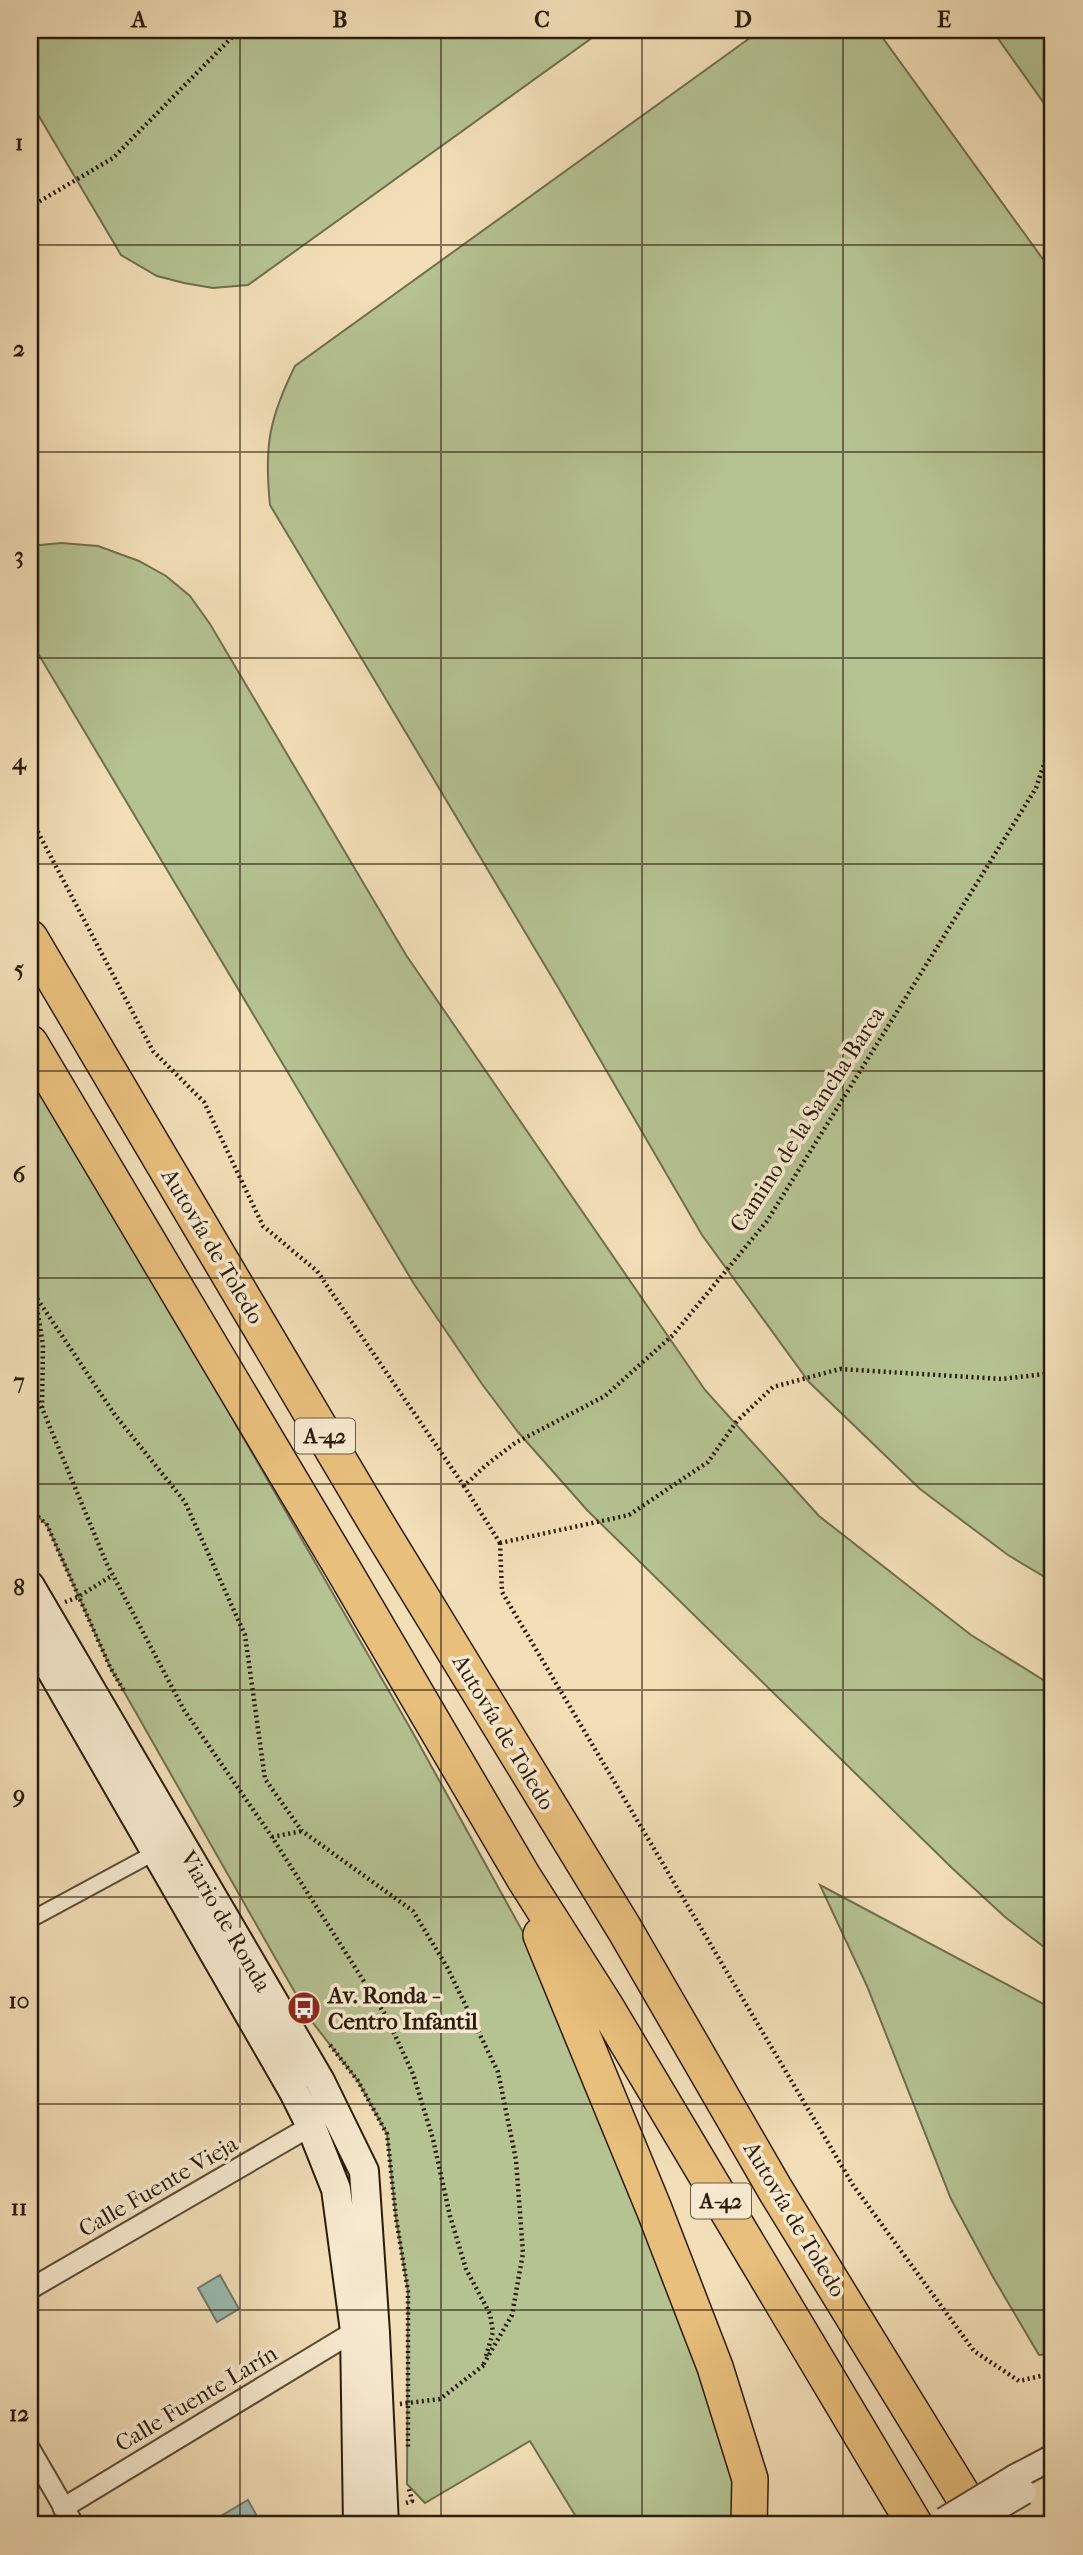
<svg xmlns="http://www.w3.org/2000/svg" width="1083" height="2555" font-family="'IM FELL French Canon',serif">
<style>
.green{fill:#b5c292;stroke:#706f4e;stroke-width:2}
.water{fill:#9bbcb2;stroke:#6e7c6f;stroke-width:2}
.lines{fill:none;stroke-linecap:round;stroke-linejoin:round}
.pedestrian-casing{stroke:#5c4c35;stroke-width:18}
.minor-casing{stroke:#5c4c35;stroke-width:23}
.tertiary-casing{stroke:#5c4c35;stroke-width:28}
.secondary-casing{stroke:#2a1c0a;stroke-width:32}
.motorway-casing{stroke:#2a1c0a;stroke-width:38}
.path{stroke:#2a1c0a;stroke-width:4.5;stroke-dasharray:2 3.5;stroke-linecap:butt}
.pedestrian{stroke:#f7ead0;stroke-width:14}
.minor{stroke:#f7ead0;stroke-width:19}
.tertiary{stroke:#f7ead0;stroke-width:24}
.secondary{stroke:#f7ead0;stroke-width:28}
.motorway{stroke:#e9bf7c;stroke-width:35}
.tertiary-bridge-casing{stroke:#5c4c35;stroke-width:28;stroke-linecap:butt}
.tertiary-bridge{stroke:#f7ead0;stroke-width:24}
.grid{fill:none;stroke:#2a1c0a;stroke-width:2;stroke-opacity:0.55}
.labels{text-anchor:middle;stroke-width:7;stroke-linejoin:round;paint-order:stroke}
.shield{fill:#f7ead0;stroke:#685a45;stroke-width:2}
.shield-label{font-size:21px;font-weight:bold;fill:#2a1c0a}
.street-label{font-size:23px;fill:#2a1c0a;stroke:#f7ead0}
.poi-label{font-size:23px;font-weight:bold;fill:#2a1c0a;stroke:#f7ead0;text-anchor:start}
.neatline{fill:none;stroke:#2a1c0a;stroke-width:2.5}
.grid-label{font-size:23px;text-anchor:middle;font-weight:bold;fill:#2a1c0a}
</style>
<rect width="100%" height="100%" fill="#f2deb7"/>
<filter id="stains"><feTurbulence type="fractalNoise" baseFrequency=".00286" numOctaves="4"/><feColorMatrix values="0 0 0 0 .2 0 0 0 0 .09 0 0 0 0 .02 0 0 0 .5 -.17"/></filter>
<radialGradient id="worn" r=".72"><stop offset=".6" stop-color="#630" stop-opacity="0"/><stop offset="1" stop-color="#630" stop-opacity=".3"/></radialGradient>
<!-- green -->
<path class="green" d="M30,30H603L248,285L213,288L184,283L157,276L121,255L30,101Z
M761,30H877L1053,273V1582L1008,1555L920,1489L809,1382L702,1235L559,989L270,505C264,446 269,419 295,366Z
M992,30H1053V116Z
M61,543L98,546L139,561L166,576L190,596L210,624L406,955L705,1390L819,1516L971,1635L1053,1686V1954L1005,1917L952,1868L587,1510L518,1432L482,1384L414,1284L30,640V546Z
M30,1066L413,1733L593,2059L654,2209L749,2525H581L530,2441L425,2503L407,2484L408,2291L396,2218L387,2134L358,2081L310,2019L110,1667L47,1525L30,1509Z
M820,1885L1053,2009V2354L1039,2355L993,2277L951,2199L867,1986Z"/>
<!-- water -->
<path class="water" d="M220,2275L239,2309L217,2322L198,2288Z
M248,2500L259,2520L250,2525H217L214,2520Z"/>
<g class="lines">
<defs>
<path id="pedestrian" d="M30,1920L156,1852"/>
<path id="minor" d="M30,2289L311,2126
M30,2449L74,2525
M63,2508L355,2331"/>
<path id="tertiary" d="M1015,2477L1053,2457"/>
<path id="secondary" d="M30,1586L320,2081L364,2171L375,2333L384,2525
M30,1633L294,2092L311,2126L336,2189L355,2331L358,2525"/>
<path id="motorway" d="M30,938L375,1521L625,1930L776,2191L981,2525
M30,1043L343,1569L524,1878L606,2007L915,2525
M541,1935L654,2209L715,2367L750,2479L749,2525"/>
</defs>
<!-- pedestrian casing -->
<use href="#pedestrian" class="pedestrian-casing"/>
<!-- minor casing -->
<use href="#minor" class="minor-casing"/>
<!-- tertiary casing -->
<use href="#tertiary" class="tertiary-casing"/>
<!-- secondary casing -->
<use href="#secondary" class="secondary-casing"/>
<!-- motorway casing -->
<use href="#motorway" class="motorway-casing"/>
<!-- path -->
<path class="path" d="M30,207L113,158L239,30
M30,817L153,1051L204,1102L263,1226L317,1271L464,1486
M30,1284L36,1297L115,1415L185,1502L245,1635L265,1779L302,1831L413,1911L447,1967L498,2072L516,2160L523,2253L512,2315L483,2365
M36,1302L43,1345L42,1408
M30,1387L42,1408L106,1562L184,1710L272,1837L386,2016L413,2074L433,2139L450,2216L466,2269L490,2314L493,2332L486,2356
M30,1509L47,1525L110,1667L125,1693
M500,1543L464,1486L485,1466L515,1443L605,1396L673,1335L767,1221L1036,788L1053,737
M500,1543L502,1592L853,2185L974,2351L1019,2381L1053,2373
M500,1543L629,1515L708,1462L737,1421L773,1387L840,1369L1002,1379L1053,1373
M65,1602L78,1597L113,1575
M272,1837L302,1831
M330,2045L358,2081L387,2134L396,2218L408,2291V2449
M400,2404L440,2399L484,2365
M406,2503L412,2501L409,2489"/>
<!-- pedestrian -->
<use href="#pedestrian" class="pedestrian"/>
<!-- minor -->
<use href="#minor" class="minor"/>
<!-- tertiary -->
<use href="#tertiary" class="tertiary"/>
<!-- secondary -->
<use href="#secondary" class="secondary"/>
<!-- motorway -->
<use href="#motorway" class="motorway"/>
<defs>
<path id="tertiary-bridge" d="M944,2520L1015,2477
M975,2521L1024,2492"/>
</defs>
<!-- tertiary-bridge casing -->
<use href="#tertiary-bridge" class="tertiary-bridge-casing"/>
<!-- tertiary-bridge -->
<use href="#tertiary-bridge" class="tertiary-bridge"/>
</g>
<!-- grid -->
<path class="grid" d="M240,30V2525M441,30V2525M642,30V2525M843,30V2525M30,245H1053M30,452H1053M30,658H1053M30,864H1053M30,1071H1053M30,1278H1053M30,1484H1053M30,1690H1053M30,1897H1053M30,2104H1053M30,2310H1053"/>
<!-- icons -->
<defs>
<symbol id="bus-disc" viewBox="-11 -11 22 22"><circle r="9.5" fill="#8f2418" stroke="#f7ead0"/><path d="M-5-6H5V4H4V6H2V4H-2V6H-4V4H-5ZM-3.5-4V0h7V-4ZM-3.5 1.2v1.5H-2V1.2ZM2 1.2v1.5H3.5V1.2Z" fill="#fff"/></symbol>
</defs>
<g fill-rule="evenodd">
<use href="#bus-disc" x="285" y="1989" width="38" height="38"/>
</g>
<g class="labels">
<!-- shield labels -->
<g class="shield">
<rect x="295" y="1418.5" width="60" height="35" rx="5"/>
<rect x="691" y="2183.5" width="60" height="35" rx="5"/>
</g>
<g class="shield-label">
<text x="325" y="1443">A-42</text>
<text x="721" y="2208">A-42</text>
</g>
<!-- street labels -->
<g class="street-label">
<text transform="translate(807 1119) rotate(-57)" y="8">Camino de la Sancha Barca</text>
<text transform="translate(213 1246) rotate(59)" y="8">Autovía de Toledo</text>
<text transform="translate(504 1732) rotate(59)" y="8">Autovía de Toledo</text>
<text transform="translate(226 1921) rotate(60)" y="8">Viario de Ronda</text>
<text transform="translate(158 2186) rotate(-30)" y="8">Calle Fuente Vieja</text>
<text transform="translate(795 2219) rotate(59)" y="8">Autovía de Toledo</text>
<text transform="translate(196 2398) rotate(-31)" y="8">Calle Fuente Larín</text>
</g>
<!-- poi labels -->
<g class="poi-label">
<text x="328" y="2003">Av. Ronda -<tspan x="328" dy="26">Centro Infantil</tspan></text>
</g>
</g>
<!-- margin -->
<rect width="1083" height="2555" fill="none" stroke="#f2deb7" stroke-width="77"/>
<rect x="38" y="38" width="1006" height="2478" class="neatline"/>
<g class="grid-label">
<text x="139" y="27">A</text>
<text x="340" y="27">B</text>
<text x="542" y="27">C</text>
<text x="743" y="27">D</text>
<text x="944" y="27">E</text>
<text x="19" y="150">1</text>
<text x="19" y="356">2</text>
<text x="19" y="563">3</text>
<text x="19" y="769">4</text>
<text x="19" y="976">5</text>
<text x="19" y="1182">6</text>
<text x="19" y="1389">7</text>
<text x="19" y="1595">8</text>
<text x="19" y="1802">9</text>
<text x="19" y="2008">10</text>
<text x="19" y="2215">11</text>
<text x="19" y="2421">12</text>
</g>
<rect width="100%" height="100%" filter="url(#stains)"/>
<rect width="100%" height="100%" fill="url(#worn)"/>
</svg>
